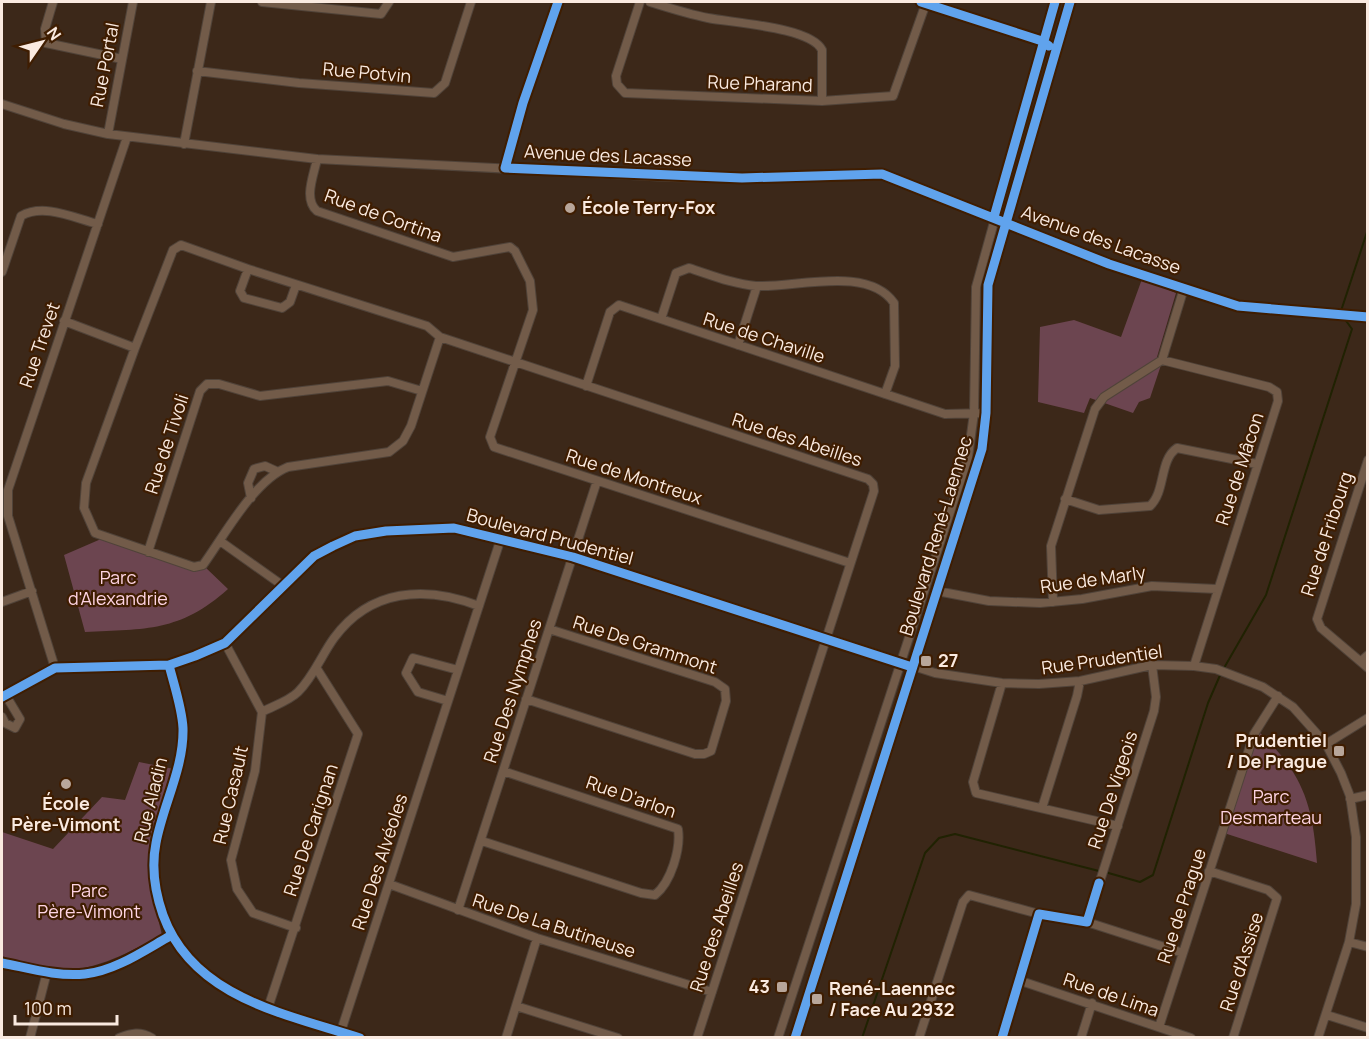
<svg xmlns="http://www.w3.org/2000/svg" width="1369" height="1039" font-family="Manrope,sans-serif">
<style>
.green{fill:#6c4550}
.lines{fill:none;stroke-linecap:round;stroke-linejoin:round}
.stream{stroke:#202202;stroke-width:2}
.minor-casing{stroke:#504339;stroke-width:10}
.minor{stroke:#725b49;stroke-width:8}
.cycleway-casing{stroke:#3f1d01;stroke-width:13}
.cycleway{stroke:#60a3ed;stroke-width:9}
.poi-dot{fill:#b8a69a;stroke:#3f1d01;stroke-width:2}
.labels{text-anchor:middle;stroke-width:4.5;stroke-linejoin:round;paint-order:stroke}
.street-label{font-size:18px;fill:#faeae0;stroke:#3f1d01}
.poi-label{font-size:18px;font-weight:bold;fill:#faeae0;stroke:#3f1d01;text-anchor:start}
.park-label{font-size:18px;fill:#fed4e3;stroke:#3f1d01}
</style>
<rect width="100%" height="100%" fill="#3c2819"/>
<!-- green -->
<path class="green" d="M1142,279L1176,293L1157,357L1161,365L1150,398L1139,402L1133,413L1090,398L1084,413L1038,402L1040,327L1074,320L1121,337Z
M101,539L192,568L205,567L228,589C180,632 146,629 85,632L64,555Z
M1260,733C1303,774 1313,805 1317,863L1224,833L1249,756Z
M139,762L174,769C167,790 157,811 152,832C144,867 154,901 162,935C125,954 90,975 47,969C32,967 16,961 2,957V832L53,849L102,797L125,800Z"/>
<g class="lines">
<!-- stream -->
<path class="stream" d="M1340,314L1368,229
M1224,668L1266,595L1352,329L1344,318
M1105,872L1140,882L1153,875L1208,703L1221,673
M862,1038L925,853L939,838L955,834L1099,871"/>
<defs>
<path id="minor" d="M53,2L45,29L46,43L122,59
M262,2L381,14L389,2
M640,2L616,76L617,84L625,93L822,101L893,96L926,3
M650,2C669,8 688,14 708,18C733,23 811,27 822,50V101
M924,2L1042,41L1054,49
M197,71L299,83L434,93L445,83L471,2
M2,104L64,124L108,134L317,159L669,177L742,178L882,174L1109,264L1238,306L1368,317
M108,134L133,2
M184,144L211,2
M317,159C314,175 303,199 317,211L453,257L510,247L515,251L530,281L533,310L490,437L494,447L850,563
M505,168L523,103L558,2
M248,269L240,291L244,298L282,308L290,302L296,285
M2,272L21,216C44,203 74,218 98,224
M661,319L676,273L689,268C711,275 733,284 756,286C795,288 868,265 894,303L895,366L885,394
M64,321L135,348L173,250L181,245L248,269L427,326L440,337L868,479L873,484L874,491L697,1038
M738,345L757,286
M135,348L86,483L84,508L95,533L194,567L203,565C224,536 254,480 288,467L389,452L403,441L411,426L440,337
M1162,360L1184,288
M586,386L610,312L619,305L945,414L986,413
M1368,460L1317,619L1321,628L1368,668
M251,498L248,483L254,469L265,466L276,471
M1065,499L1099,510L1150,506C1166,491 1159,460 1177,448L1257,464
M220,541L282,585
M148,552L200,391L207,384H219L260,396L388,381L422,391
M937,591L989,601L1040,603L1082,599L1152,586L1217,589
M2,602L32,591
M1053,602L1051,546L1095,409L1104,397L1162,360L1269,387L1277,392L1278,401L1194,666
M225,643L262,712L255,771L231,860L237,889L253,913L296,928
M1361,661L1368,655
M169,665C174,685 182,708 183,728C184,768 163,805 156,843C151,868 155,892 163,915C193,998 286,1014 360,1038
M55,668L8,516V490L127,137
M1002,683L973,782L976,793L1118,826
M2,697L55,668L169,665L195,656L225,643L314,556L333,546L355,536L386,531L454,528L573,557L935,673L1002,683L1039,684L1080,681L1152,665L1194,666L1216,669L1263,687L1293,707L1326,744L1341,773L1350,796L1356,837V904L1349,942L1318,1038
M526,699L695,754H704L711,751L726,701L725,689L715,682L549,629
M448,701L418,692L406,673L413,658L458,670
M262,712C273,706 289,701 298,692C314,676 321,656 334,638C370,589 425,585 479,606
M2,717L5,723L15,728L20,719L5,694
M1326,744L1368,718
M1350,799L1368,795
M1042,808L1077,696L1080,681
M482,841L641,893L655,895C671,882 681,849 678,829L503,771
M1209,871L1268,890L1277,898L1233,1038
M389,884L537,938L712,992
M458,910L597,481
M1087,922L1154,711L1156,697L1152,665
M1349,942L1368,947
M2,963C28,968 57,977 85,974C115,971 145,950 170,936
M1021,981L1191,1038
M516,1006L618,1038
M268,1008L358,734L317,669
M1327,1015L1368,1028
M1159,1027L1254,734L1278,696
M341,1031L501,538
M30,1038L47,972
M119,1038C132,1033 140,1031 152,1038
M506,1038L537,938
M778,1038L968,457L974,413L976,287L1055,2
M795,1038L982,449L986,413L988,285L1070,2
M919,1038L963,902L969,895L1039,914L1087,922L1183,953
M1002,1038L1039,914
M1081,1038L1092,1003"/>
</defs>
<!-- minor casing -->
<use href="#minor" class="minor-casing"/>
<!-- minor -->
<use href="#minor" class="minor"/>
<defs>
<path id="cycleway" d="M558,2L523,103L505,168L742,178L882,174L1109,264L1238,306L1368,317
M921,2L1042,41L1049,46
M994,217L1055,2
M169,665C174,685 182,708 183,728C184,768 163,805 156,843C151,868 155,892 163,915C193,998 286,1014 360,1038
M2,697L55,668L169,665L195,656L225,643L314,556L333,546L355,536L386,531L454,528L573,557L912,667
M2,963C28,968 57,977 85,974C115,971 145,950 170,936
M795,1038L982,449L986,413L988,285L1070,2
M1002,1038L1039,914L1087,922L1099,883"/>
</defs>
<!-- cycleway casing -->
<use href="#cycleway" class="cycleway-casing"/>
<!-- cycleway -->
<use href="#cycleway" class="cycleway"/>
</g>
<!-- markers -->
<g class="poi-dot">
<circle cx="570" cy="208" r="6"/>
<rect x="920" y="655" width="12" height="12" rx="3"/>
<rect x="1333" y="745" width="12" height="12" rx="3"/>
<circle cx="66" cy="784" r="6"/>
<rect x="776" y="981" width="12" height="12" rx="3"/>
<rect x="811" y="993" width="12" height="12" rx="3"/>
</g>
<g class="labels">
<!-- street labels -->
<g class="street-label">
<text transform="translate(105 65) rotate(-79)" y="6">Rue Portal</text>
<text transform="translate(367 73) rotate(5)" y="6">Rue Potvin</text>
<text transform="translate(760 84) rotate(2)" y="6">Rue Pharand</text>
<text transform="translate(608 156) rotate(3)" y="6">Avenue des Lacasse</text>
<text transform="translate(383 216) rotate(20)" y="6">Rue de Cortina</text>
<text transform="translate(1101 240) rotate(20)" y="6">Avenue des Lacasse</text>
<text transform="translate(764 338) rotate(18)" y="6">Rue de Chaville</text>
<text transform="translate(40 345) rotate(-71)" y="6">Rue Trevet</text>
<text transform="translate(797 440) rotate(18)" y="6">Rue des Abeilles</text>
<text transform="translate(167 444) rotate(-72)" y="6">Rue de Tivoli</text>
<text transform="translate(1240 469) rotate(-72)" y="6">Rue de Mâcon</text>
<text transform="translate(634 477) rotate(18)" y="6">Rue de Montreux</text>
<text transform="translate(1327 534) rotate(-72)" y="6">Rue de Fribourg</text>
<text transform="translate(936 536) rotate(-73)" y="6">Boulevard René-Laennec</text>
<text transform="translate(550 537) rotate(15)" y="6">Boulevard Prudentiel</text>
<text transform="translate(1093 580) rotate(-8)" y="6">Rue de Marly</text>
<text transform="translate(645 645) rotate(18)" y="6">Rue De Grammont</text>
<text transform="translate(1102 660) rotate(-8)" y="6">Rue Prudentiel</text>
<text transform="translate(513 691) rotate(-72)" y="6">Rue Des Nymphes</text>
<text transform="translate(1113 790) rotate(-72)" y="6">Rue De Vigeois</text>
<text transform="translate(231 795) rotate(-77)" y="6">Rue Casault</text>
<text transform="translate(631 797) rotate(19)" y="6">Rue D'arlon</text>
<text transform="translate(151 800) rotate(-76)" y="6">Rue Aladin</text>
<text transform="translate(311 830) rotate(-72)" y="6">Rue De Carignan</text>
<text transform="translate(380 862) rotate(-72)" y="6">Rue Des Alvéoles</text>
<text transform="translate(1182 906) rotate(-72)" y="6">Rue de Prague</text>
<text transform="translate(554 926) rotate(18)" y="6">Rue De La Butineuse</text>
<text transform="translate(717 927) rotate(-72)" y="6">Rue des Abeilles</text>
<text transform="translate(1242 962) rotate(-72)" y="6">Rue d'Assise</text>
<text transform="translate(1111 995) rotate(19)" y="6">Rue de Lima</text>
</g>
<!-- poi labels -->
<g class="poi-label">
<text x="582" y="214">École Terry-Fox</text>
<text x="938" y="667">27</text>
<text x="1327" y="747" text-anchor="end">Prudentiel<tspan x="1327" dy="21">/ De Prague</tspan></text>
<text x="66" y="810" text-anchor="middle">École<tspan x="66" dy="21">Père-Vimont</tspan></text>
<text x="770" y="993" text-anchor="end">43</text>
<text x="829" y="995">René-Laennec<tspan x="829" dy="21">/ Face Au 2932</tspan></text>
</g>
<!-- park labels -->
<g class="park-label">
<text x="118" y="584">Parc<tspan x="118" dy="21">d'Alexandrie</tspan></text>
<text x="1271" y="803">Parc<tspan x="1271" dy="21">Desmarteau</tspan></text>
<text x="89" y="897">Parc<tspan x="89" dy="21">Père-Vimont</tspan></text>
</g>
</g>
<!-- border -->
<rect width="1369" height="1039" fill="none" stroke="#faeae0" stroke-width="6"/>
<!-- north arrow -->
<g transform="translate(42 42) rotate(55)" stroke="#3f1d01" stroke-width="4.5" paint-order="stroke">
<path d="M0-4.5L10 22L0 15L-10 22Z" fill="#faeae0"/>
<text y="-9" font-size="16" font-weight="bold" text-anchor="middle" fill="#faeae0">N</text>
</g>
<!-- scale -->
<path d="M15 1015v9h102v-9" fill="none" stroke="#faeae0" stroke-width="3"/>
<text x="24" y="1015" font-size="18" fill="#faeae0" stroke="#3f1d01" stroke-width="4.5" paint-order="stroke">100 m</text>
</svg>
